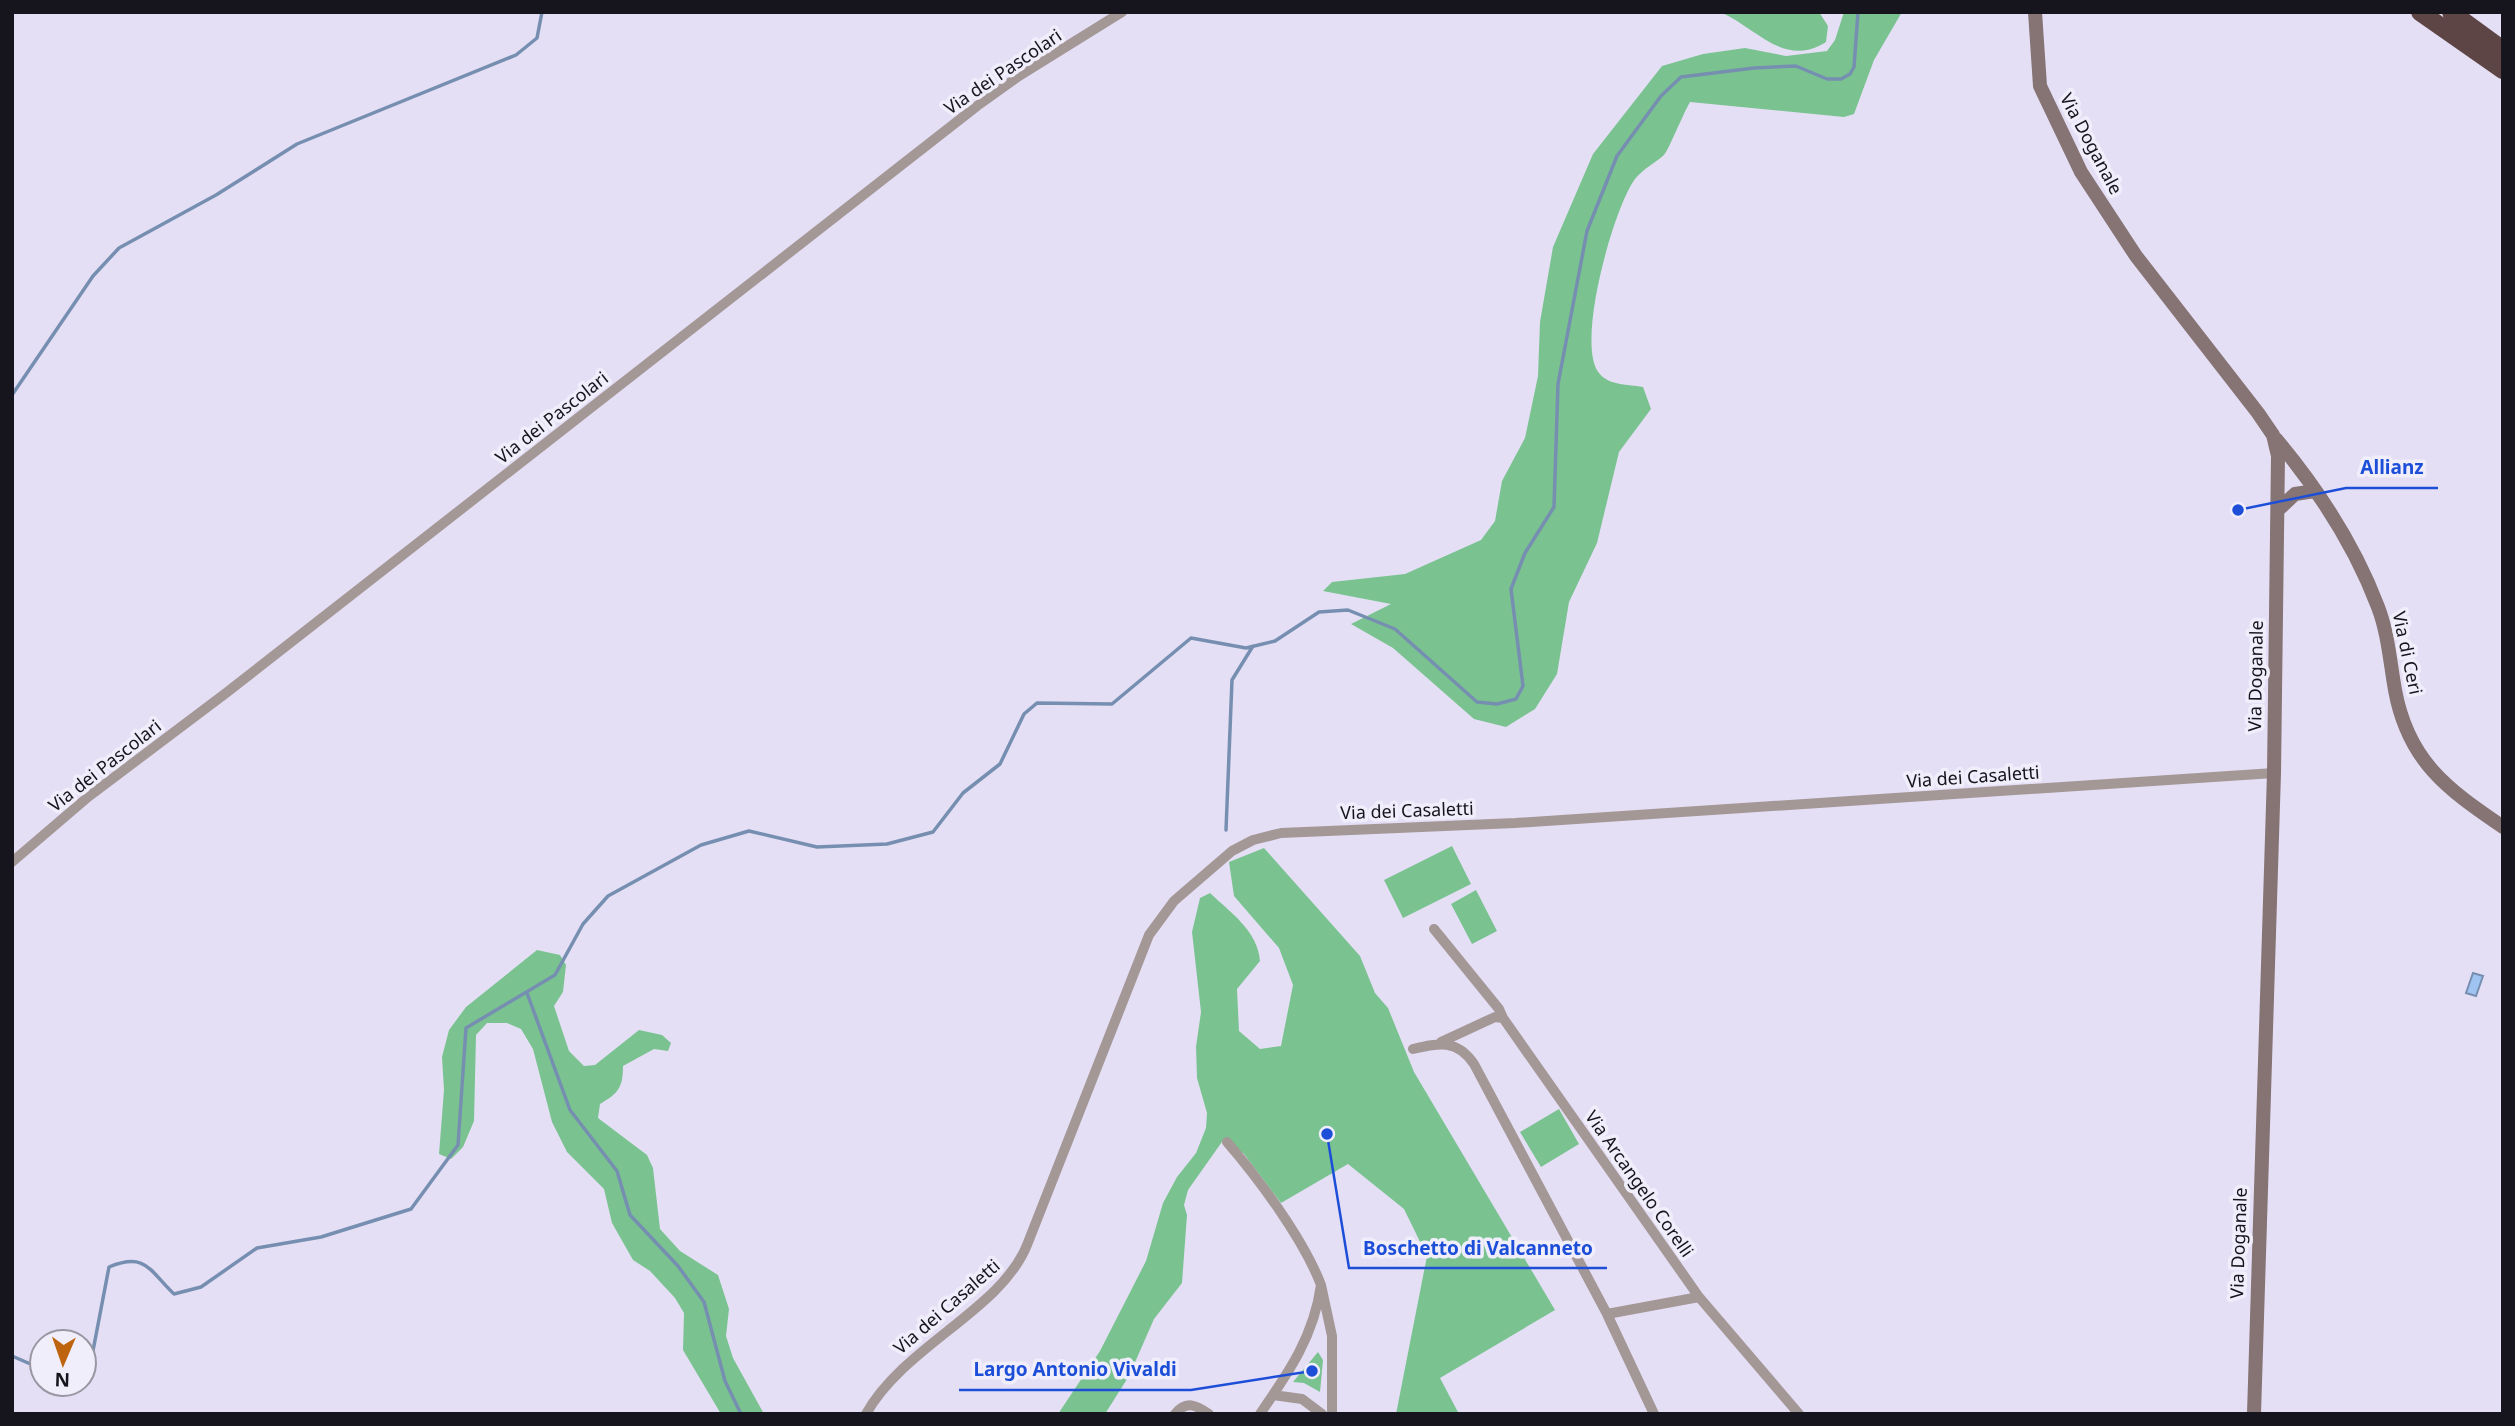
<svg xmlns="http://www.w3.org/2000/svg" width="2515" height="1426" font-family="'Noto Sans',sans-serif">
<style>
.green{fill:#7ac391}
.water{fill:#9fc4f1;stroke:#768fb1;stroke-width:2}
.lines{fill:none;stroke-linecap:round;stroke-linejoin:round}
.stream{stroke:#768fb1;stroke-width:3.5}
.street{stroke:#a49897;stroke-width:10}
.secondary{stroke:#857473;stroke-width:14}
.highway{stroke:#5c4544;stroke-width:18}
.labels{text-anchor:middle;stroke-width:7;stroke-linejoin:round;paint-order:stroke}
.street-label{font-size:18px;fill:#16141c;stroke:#f1eefc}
.leader{fill:none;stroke:#1d4ed8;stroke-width:2.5}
.callout-dot{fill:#1d4ed8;stroke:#f1eefc;stroke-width:2.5}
.callout-label{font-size:19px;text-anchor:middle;font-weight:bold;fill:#1d4ed8;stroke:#f1eefc;stroke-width:7;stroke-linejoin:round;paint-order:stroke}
</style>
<rect width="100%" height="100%" fill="#e5dff6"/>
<!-- green -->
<path class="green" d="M1720,12H1819L1828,26L1826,42C1784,69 1756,27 1720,12Z
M1844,12H1902L1874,60L1854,114L1844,117L1690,102C1683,114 1669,149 1664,155C1655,163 1643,169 1635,179C1614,207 1575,344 1599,373C1609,386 1628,384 1643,387L1651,409L1619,452L1597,543L1569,602L1557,674L1535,709L1506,727L1474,719L1393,648L1351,624L1391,604L1323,591L1332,582L1405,574L1481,540L1495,521L1502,481L1525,438L1538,376L1540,322L1553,247L1593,154L1662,66L1703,54L1745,48L1786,56L1827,51L1835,40Z
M1452,846L1471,884L1403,918L1384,880Z
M1264,848L1360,956L1375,993L1388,1008L1414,1072L1555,1310L1440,1378L1459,1414H1396L1427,1256L1404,1209L1348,1164L1281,1203L1244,1154L1224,1139L1188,1190L1184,1205L1187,1215L1182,1283L1154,1319L1129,1376L1105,1414H1058L1100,1351L1146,1261L1163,1203L1177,1177L1196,1153L1206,1128L1207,1113L1197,1078L1196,1047L1201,1012L1192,932L1200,898L1210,893C1230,912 1258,931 1260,961L1237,989L1239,1031L1260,1049L1281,1046L1293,985L1279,948L1234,896L1229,862Z
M1476,890L1497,931L1472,944L1451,904Z
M537,950L560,955L566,965L563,992L554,1006L569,1051L584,1066L595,1065L639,1030L662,1035L671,1043L668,1051L654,1049L623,1066C623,1087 619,1093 600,1104L598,1118L647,1155L653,1168L660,1229L680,1251L718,1275L729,1309L726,1336L733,1358L764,1414H721L683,1350L684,1313L675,1298L650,1271L633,1260L612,1223L604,1189L567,1152L552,1122L533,1049L521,1029L507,1023H487L476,1035L474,1121L463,1147L451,1159L439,1154L444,1090L442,1057L449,1030L466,1007Z
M1559,1109L1579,1144L1541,1167L1520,1132Z
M1318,1352L1323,1360L1320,1392L1304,1383L1293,1382Z"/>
<!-- water -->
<path class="water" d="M2473,973L2483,976L2476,996L2466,993Z"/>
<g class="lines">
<!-- stream -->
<path class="stream" d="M12,395L93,276L119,248L216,195L297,144L516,55L537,38L542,12
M1226,830L1232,680L1253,646
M527,993L570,1110L617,1171L630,1215L678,1266L704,1302L725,1381L741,1414
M12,1356L42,1369
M84,1360L92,1356L109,1267C146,1252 149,1270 174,1294L201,1287L257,1248L321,1237L411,1209L458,1145L466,1028L555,975L583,924L608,896L701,845L749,831L817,847L887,844L933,832L963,793L1000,764L1024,714L1037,703L1112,704L1191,638L1246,648L1275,641L1319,612L1348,610L1395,629L1477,702L1497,704L1516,699L1523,686L1511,589L1525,553L1554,507L1558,384L1587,231L1617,156L1661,96L1681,77L1754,68L1796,66L1827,79H1841L1850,74L1854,67L1858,12"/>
<!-- street -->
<path class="street" d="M12,862L88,797L226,693L977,106L1019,76L1122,12
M1434,929L1499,1009L1503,1018
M1441,1042L1495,1017L1503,1018L1699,1297L1799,1414
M1413,1049C1439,1043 1457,1039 1474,1064L1607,1314L1654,1414
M1227,1142C1259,1179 1304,1240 1321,1285
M1607,1314L1699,1297
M1273,1395L1302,1399L1322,1414
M866,1414C904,1346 1001,1310 1027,1245L1149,935L1174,901L1232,851L1253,840L1281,833L1515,823L2274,773
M1175,1414C1186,1400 1196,1405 1209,1414
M1260,1414C1289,1372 1314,1336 1321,1285L1332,1336V1414"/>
<!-- secondary -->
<path class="secondary" d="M2035,12L2040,86L2081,172L2136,256L2258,413L2273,435L2278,456L2274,773L2254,1414
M2276,439C2317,488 2355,546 2378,607C2388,633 2390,662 2395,690C2408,761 2447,789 2503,827
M2279,509L2295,494L2315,491"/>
<!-- highway -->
<path class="highway" d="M2420,12L2503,70
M2451,12L2503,50"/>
</g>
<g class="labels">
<!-- street labels -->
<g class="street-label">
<text transform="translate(1003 72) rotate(-34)" y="6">Via dei Pascolari</text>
<text transform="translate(2091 144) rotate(62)" y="6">Via Doganale</text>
<text transform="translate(552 418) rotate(-38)" y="6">Via dei Pascolari</text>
<text transform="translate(2407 653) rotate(78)" y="6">Via di Ceri</text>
<text transform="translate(2256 676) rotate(-89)" y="6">Via Doganale</text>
<text transform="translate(105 766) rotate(-38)" y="6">Via dei Pascolari</text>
<text transform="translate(1973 777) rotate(-4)" y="6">Via dei Casaletti</text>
<text transform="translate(1407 811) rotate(-2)" y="6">Via dei Casaletti</text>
<text transform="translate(1639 1184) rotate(55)" y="6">Via Arcangelo Corelli</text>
<text transform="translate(2239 1243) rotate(-88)" y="6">Via Doganale</text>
<text transform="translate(947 1307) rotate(-41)" y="6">Via dei Casaletti</text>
</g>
</g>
<!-- callouts -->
<path class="leader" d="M2238 510L2346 488H2438M1327 1134L1349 1268H1607M1312 1371L1191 1390H959"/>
<g class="callout-dot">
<circle cx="2238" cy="510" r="7"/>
<circle cx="1327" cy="1134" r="7"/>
<circle cx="1312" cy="1371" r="7"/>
</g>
<g class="callout-label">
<text x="2392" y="474">Allianz</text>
<text x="1478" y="1255">Boschetto di Valcanneto</text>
<text x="1075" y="1376">Largo Antonio Vivaldi</text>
</g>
<!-- border -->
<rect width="2515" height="1426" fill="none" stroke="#16141c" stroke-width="28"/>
<!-- north arrow -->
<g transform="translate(63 1363) rotate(182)"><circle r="33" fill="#f1eefc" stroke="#9997a2" stroke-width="2"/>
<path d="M0-5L12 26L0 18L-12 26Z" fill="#bf640e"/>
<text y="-10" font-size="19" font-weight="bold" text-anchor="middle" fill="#16141c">N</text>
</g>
</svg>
